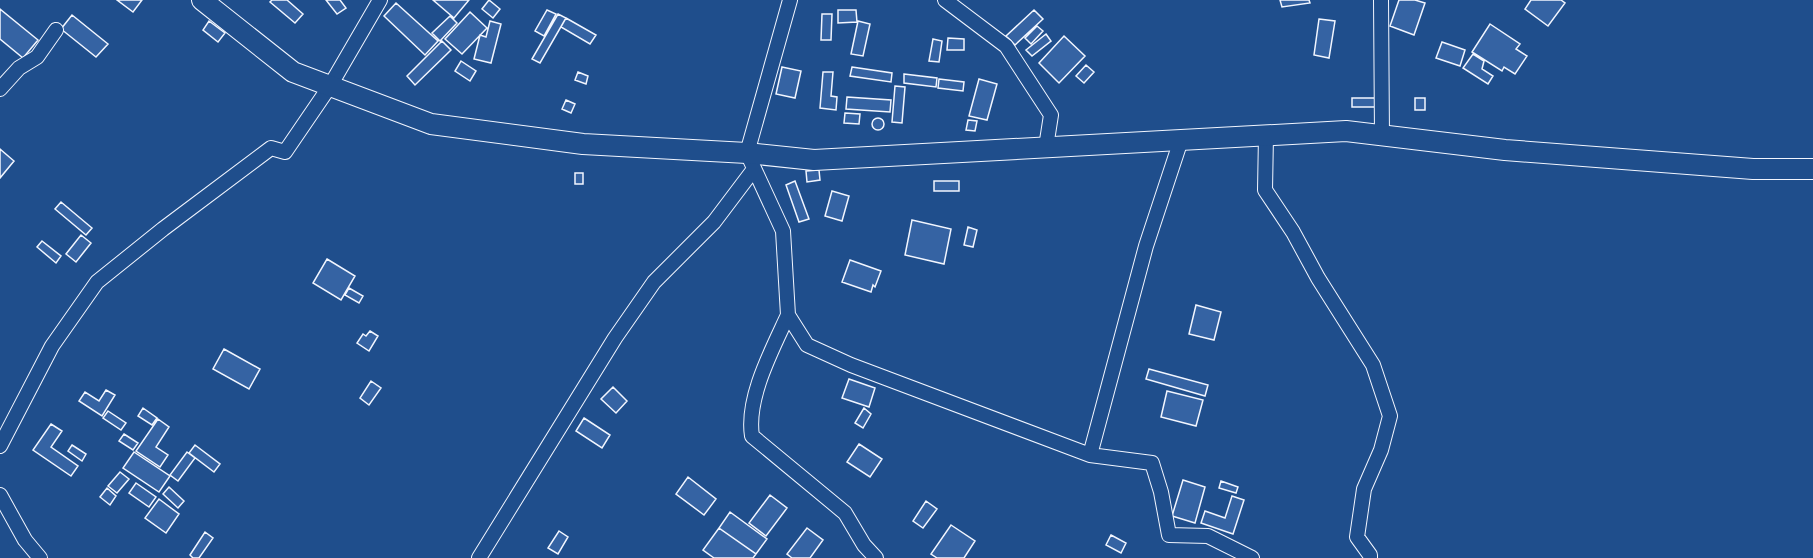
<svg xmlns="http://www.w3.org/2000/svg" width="1813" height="558" font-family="'Alegreya Sans',sans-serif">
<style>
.building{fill:#3563a3;stroke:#f2f6ff;stroke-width:1.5}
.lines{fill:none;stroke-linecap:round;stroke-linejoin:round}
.minor-casing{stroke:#f2f6ff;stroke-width:16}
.secondary-casing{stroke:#f2f6ff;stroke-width:22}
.minor{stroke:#1f4e8c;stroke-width:14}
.secondary{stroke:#1f4e8c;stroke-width:20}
</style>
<rect width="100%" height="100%" fill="#1f4e8c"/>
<!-- building -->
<path class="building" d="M117,0H142L133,12Z
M272,0H287L303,14L295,23L270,2Z
M326,0H340L346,8L337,14Z
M433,0H469L454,18Z
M489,0L500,9L493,18L482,9Z
M1280,0H1309L1310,3L1282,7Z
M1399,0H1415L1425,3L1414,35L1390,26Z
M1531,0H1561L1565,3L1548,26L1525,9Z
M396,3L438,41L425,55L384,16Z
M0,9L38,40L23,58L0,39Z
M547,10L556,14L544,36L535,31Z
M838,10H856L857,22L838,23Z
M1034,10L1043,19L1015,45L1006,36Z
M470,12L487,28L462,54L445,39Z
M558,14L566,18L540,63L532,59Z
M822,14H832L831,40H821Z
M72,15L108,44L96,57L61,29Z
M450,16L457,23L440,41L432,33Z
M566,18L596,35L590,44L561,27Z
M1319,19L1335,21L1329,58L1314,55Z
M209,21L225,33L218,42L203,30Z
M490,21L501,24L491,63L474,59L480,35L486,37Z
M858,21L870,24L863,56L851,54Z
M1490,24L1520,44L1516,49L1527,56L1515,74L1504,67L1502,71L1472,52Z
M1037,26L1043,31L1031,44L1025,38Z
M1046,34L1051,41L1032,56L1026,50Z
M1064,36L1085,56L1059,83L1039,63Z
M948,38L964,39V50H947Z
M933,39L942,41L939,62L929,61Z
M442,41L451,50L415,85L407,76Z
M1442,42L1465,50L1460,66L1436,58Z
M1473,54L1484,61L1482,69L1493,76L1488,84L1463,68Z
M461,61L476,71L470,81L455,71Z
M1086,65L1094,72L1084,83L1076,76Z
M782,67L801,71L795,98L776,94Z
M852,67L892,73L891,82L850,76Z
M578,72L588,76L586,84L575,80Z
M823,72H833L831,96L837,97L836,110L820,108Z
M904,74L937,78L936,87L904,83Z
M939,79L964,82L963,91L938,88Z
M979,79L997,84L987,120L969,116Z
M895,86L905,87L902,123L892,122Z
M847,97L891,100L890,112L846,109Z
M1352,98H1378V107H1352Z
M1415,98H1425V110H1415Z
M566,100L575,104L571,113L562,109Z
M845,113L860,114L859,124L844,123Z
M872 124a6 6 0 1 1 12 0a6 6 0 1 1-12 0Z
M968,120L977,121L975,131L966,130Z
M0,149L14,161L0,178Z
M819,170L820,180L807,182L806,171Z
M575,173H583V184H575Z
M795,181L809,219L799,222L786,185Z
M934,181H959V191H934Z
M832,191L849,196L842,221L825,216Z
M61,202L92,228L86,235L55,209Z
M912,220L951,229L944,264L905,255Z
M968,227L977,230L973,247L964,245Z
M81,235L91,243L76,262L66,254Z
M42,241L61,256L56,263L37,247Z
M327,259L355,276L341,300L313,283Z
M850,260L881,271L875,287L873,285L871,292L842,282Z
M349,288L363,296L359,303L345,295Z
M1196,305L1221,312L1214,340L1189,334Z
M370,331L378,336L369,351L357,343L363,334L366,336Z
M224,349L260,369L249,389L213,369Z
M1149,369L1208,385L1205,396L1146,379Z
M849,379L875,388L869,407L842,398Z
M371,381L381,388L369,405L360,398Z
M613,387L627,401L616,413L601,399Z
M106,390L115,395L102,416L79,401L85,392L99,401Z
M1167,391L1203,400L1196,426L1161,417Z
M143,408L157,418L152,425L138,416Z
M864,408L871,414L863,428L855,423Z
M108,411L126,423L121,430L103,418Z
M584,418L610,435L602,448L576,431Z
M158,419L169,427L156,447L168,455L160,467L136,451Z
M51,424L62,431L51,447L78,466L71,476L33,450Z
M124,434L138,443L133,450L119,441Z
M859,444L882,459L870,477L847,462Z
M72,445L86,454L82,461L68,451Z
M195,445L220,464L214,472L189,453Z
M134,452L170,476L159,492L123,468Z
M187,452L195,458L178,481L170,475Z
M120,472L129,479L117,493L108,486Z
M688,477L716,499L704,515L676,494Z
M1183,480L1205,487L1195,523L1172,516Z
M1221,481L1238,487L1236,493L1219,488Z
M136,483L156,497L149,507L129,493Z
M169,487L184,501L178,508L163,494Z
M107,488L116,496L110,505L100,497Z
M770,495L787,508L766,536L749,523Z
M1232,496L1244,500L1233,534L1201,523L1205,511L1225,518Z
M159,499L179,514L166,533L145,518Z
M926,501L937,509L923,528L913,521Z
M730,512L767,539L756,554L719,528Z
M951,525L975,541L964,558H937L931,554Z
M719,528L756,554L753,558H714L703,550Z
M807,528L823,540L810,558H792L787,554Z
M559,531L568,537L558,554L548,548Z
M205,532L213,538L199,558H193L190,555Z
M1111,535L1126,543L1121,553L1106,545Z"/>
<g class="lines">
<defs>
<path id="minor" d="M790,0L747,153L783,231L788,315L807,345L851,365L1090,455L1152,463L1161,492L1169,535L1208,536L1252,558
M945,0L1006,46L1051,115L1046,147
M1381,0L1382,135
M0,89L19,68L37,57L56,30
M1266,135L1265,190L1293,232L1318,278L1373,365L1390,416L1381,450L1364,489L1357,537L1370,555V558
M788,315C772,350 746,398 752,436L845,513L864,545L876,558
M0,446L52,346L97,282L163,229L271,148L285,152L330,86L380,0
M1090,455L1146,246L1181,140
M0,495L25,540L40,558
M479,558L615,338L654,282L714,222L754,169"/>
<path id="secondary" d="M202,0L293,72L431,124L583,144L747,153L814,160L1346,131L1505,150L1753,169H1813"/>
</defs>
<!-- minor casing -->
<use href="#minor" class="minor-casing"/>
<!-- secondary casing -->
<use href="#secondary" class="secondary-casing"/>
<!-- minor -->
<use href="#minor" class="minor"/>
<!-- secondary -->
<use href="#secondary" class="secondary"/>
</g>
</svg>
